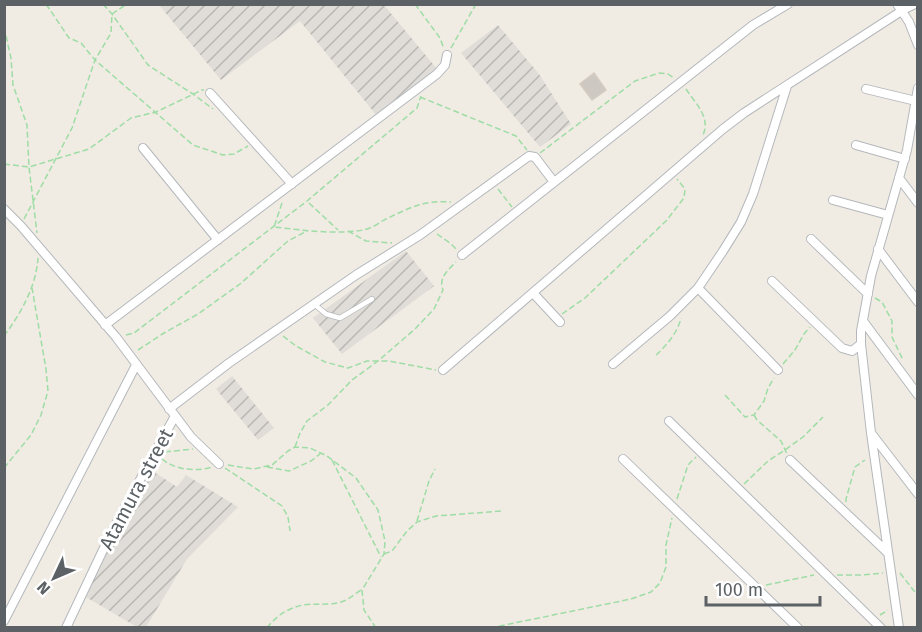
<svg xmlns="http://www.w3.org/2000/svg" width="922" height="632" font-family="'Fira Sans',sans-serif">
<style>
.industrial{fill:url(#industrial-furrows)}
.building{fill:#cdc8c2;stroke:#d5ccc1;stroke-width:1.5}
.lines{fill:none;stroke-linecap:round;stroke-linejoin:round}
.service-casing{stroke:#b4b8bc;stroke-width:6}
.minor-casing{stroke:#b4b8bc;stroke-width:10}
.path{stroke:#9edda5;stroke-width:1.5;stroke-dasharray:6 3;stroke-linecap:butt}
.service{stroke:#fff;stroke-width:4.5}
.minor{stroke:#fff;stroke-width:8}
.labels{text-anchor:middle;stroke-width:6;stroke-linejoin:round;paint-order:stroke}
.street-label{font-size:20px;fill:#5b6165;stroke:#fff}
</style>
<defs>
<pattern id="industrial-furrows" width="10" height="10" patternUnits="userSpaceOnUse" patternTransform="scale(1.5)"><rect width="10" height="10" fill="#e0ddd8"/><path d="M-1 1l2-2M0 10L10 0M9 11l2-2" fill="none" stroke="#b9b7b3"/></pattern>
</defs>
<rect width="100%" height="100%" fill="#f0ebe3"/>
<!-- industrial -->
<path class="industrial" d="M159,5H384L437,69L377,116L300,21L221,80Z
M498,25L539,74L571,124L540,147L461,53Z
M406,251L434,286L342,354L313,318Z
M232,376L274,428L258,440L216,389Z
M151,470L177,487L186,475L238,507L187,559L146,627H137L84,596L115,534Z"/>
<!-- building -->
<path class="building" d="M594,73L606,90L592,100L580,84Z"/>
<g class="lines">
<defs>
<path id="service" d="M314,304L326,314L340,318L372,299"/>
<path id="minor" d="M897,4L909,22L918,45
M866,89L916,101
M210,93L292,184
M856,145L905,159
M143,148L218,240
M899,178L918,203
M833,200L888,215
M4,209L21,226L116,337L191,437L219,464
M811,239L868,294
M878,249L918,302
M462,255L753,25L788,4
M772,281L842,348L852,351L861,344
M698,288L778,370
M533,293L560,322
M863,321L918,395
M105,325L437,74L445,65L447,55
M613,364L670,316L698,288L723,251L741,222L753,194L787,86
M443,370L723,129L744,113L903,10L915,4
M169,409L229,363L356,275L420,235L529,156L535,157L554,182
M669,421L881,628
M871,433L918,494
M623,459L798,628
M790,460L887,552
M4,621L136,365
M66,628L112,531L175,416
M899,628L871,433L861,344V331L871,276L907,150L918,88"/>
</defs>
<!-- service casing -->
<use href="#service" class="service-casing"/>
<!-- minor casing -->
<use href="#minor" class="minor-casing"/>
<!-- path -->
<path class="path" d="M46,4L69,38L81,43L95,60L193,145L223,155L234,154L248,146
M103,4L112,14L148,65L193,94L213,109
M415,4L440,38L444,49
M4,27L11,58L13,85L27,125L29,167L37,233
M451,48L476,4
M686,89C695,103 711,117 703,135
M420,97L516,136L527,150
M540,153L635,81L659,73L668,74L674,78
M4,164L29,167L89,149L131,118L156,112L202,90H204
M498,189L512,207
M282,203L274,227C301,230 337,235 363,230C370,229 378,224 384,220C409,208 423,200 451,202
M309,203L338,230
M24,219L72,128L95,60L111,33L112,14L127,4
M348,231L366,241L392,243
M437,234L450,243L457,250
M875,298L882,302L892,321V337L903,360
M562,314L585,298L666,221L684,198L685,189L677,179
M126,335L134,333L307,201L417,108L421,96
M4,336C21,313 36,287 38,258
M283,336L296,346L325,362L348,368L367,361H389L436,370
M138,350L164,333L198,314L240,284L288,241L307,231
M656,355C667,345 678,332 681,318
M783,364L795,350L804,334L810,327
M725,395L745,417L754,415L764,401L768,388L774,378
M754,415L757,420L781,441L787,454
M295,447L300,433L307,421L328,405L352,380L378,361L415,329L434,309L443,290C438,278 448,270 456,262
M165,452L193,449
M162,459C175,470 196,472 212,467
M332,460L381,557
M228,465L253,469L272,465L288,451L295,447L310,448L327,456L356,478L378,510L385,541L384,554L362,590L364,610L376,628
M267,467L289,471L311,461L320,454
M4,468L31,435L41,415L48,391L46,369L32,288
M225,468L282,506L288,517L290,531
M744,484L768,461L785,450L803,437L823,417
M677,499L688,465L696,457
M846,502V499L855,467L865,460
M417,521L429,481L435,469
M384,554L392,551L407,531L417,522L436,516L502,511
M900,573L918,596
M837,575H862L883,573
M766,585L814,575
M880,615L888,610
M267,628C276,616 288,608 303,605C315,603 328,606 341,602C348,600 355,594 361,590
M490,628L631,599L651,592L660,583L666,567V545L672,518"/>
<!-- service -->
<use href="#service" class="service"/>
<!-- minor -->
<use href="#minor" class="minor"/>
</g>
<g class="labels">
<!-- street labels -->
<g class="street-label">
<text transform="translate(136 489) rotate(-62)" y="7">Atamura street</text>
</g>
</g>
<!-- border -->
<rect width="922" height="632" fill="none" stroke="#5b6165" stroke-width="12"/>
<!-- north arrow -->
<g transform="translate(54 578) rotate(226)" stroke="#ffffff" stroke-width="4.5" paint-order="stroke">
<path d="M0-4.5L10 22L0 15L-10 22Z" fill="#5b6165"/>
<text y="-9" font-size="16" font-weight="bold" text-anchor="middle" fill="#5b6165">N</text>
</g>
<!-- scale -->
<path d="M706 596v9h114v-9" fill="none" stroke="#5b6165" stroke-width="3"/>
<text x="715" y="596" font-size="18" fill="#5b6165" stroke="#ffffff" stroke-width="4.5" paint-order="stroke">100 m</text>
</svg>
